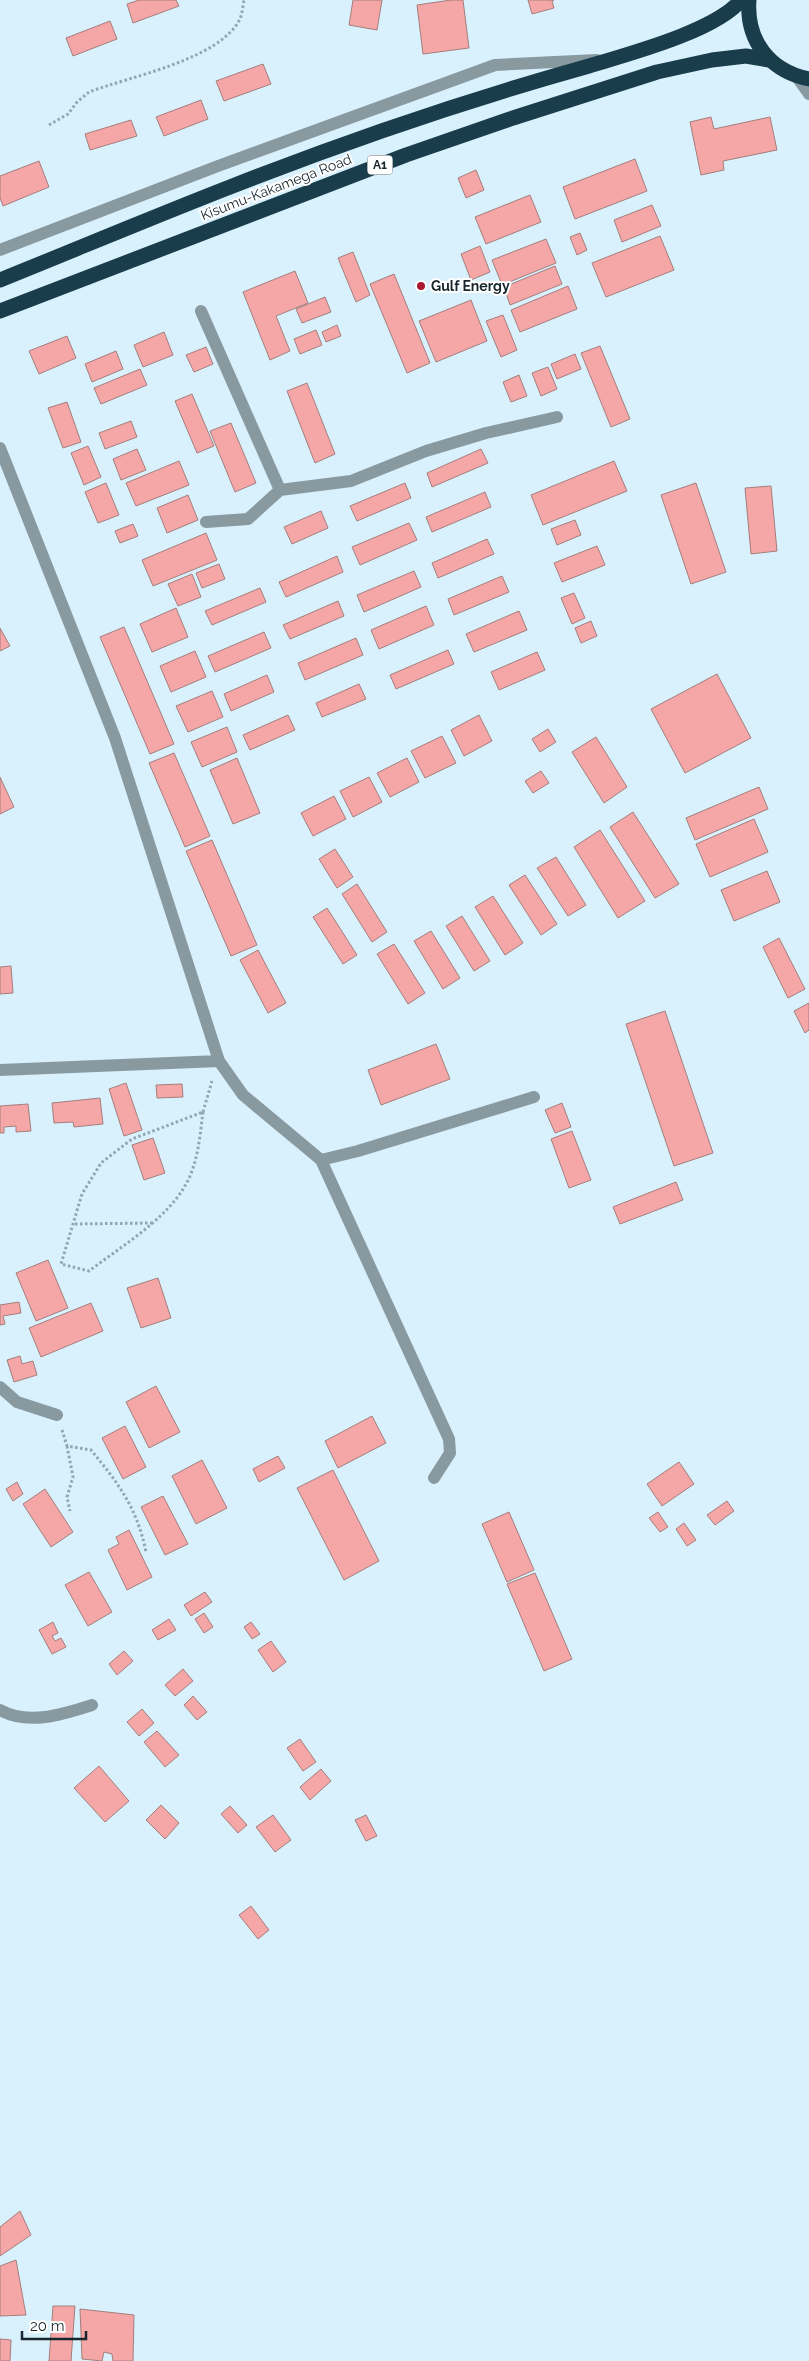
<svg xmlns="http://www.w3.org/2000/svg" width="809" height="2361" font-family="Raleway,sans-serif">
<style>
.building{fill:#f5a6a6;stroke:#a47e7d}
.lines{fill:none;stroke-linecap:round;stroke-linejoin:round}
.path{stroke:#91a6af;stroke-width:3;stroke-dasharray:2.5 2.5;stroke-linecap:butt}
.street{stroke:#8999a0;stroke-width:12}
.highway{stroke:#193d4b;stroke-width:15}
.poi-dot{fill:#ac1732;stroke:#fff;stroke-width:2}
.labels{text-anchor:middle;stroke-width:4;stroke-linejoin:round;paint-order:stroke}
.shield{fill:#fff;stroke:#5d676c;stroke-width:1}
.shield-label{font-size:12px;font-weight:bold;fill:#17262d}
.street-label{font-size:14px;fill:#17262d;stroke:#fff}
.poi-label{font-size:14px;font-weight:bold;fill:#17262d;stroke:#fff;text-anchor:start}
</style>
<rect width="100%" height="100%" fill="#d9f1fc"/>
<!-- building -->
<path class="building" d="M139,0H176L179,6L133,23L127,4Z
M353,0H382L377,30L349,25Z
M451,0H463L469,48L423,54L417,5Z
M528,0H554L552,1L554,8L532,14Z
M110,21L117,39L73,56L66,38Z
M263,64L271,84L224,101L216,81Z
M201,100L208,119L164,136L156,117Z
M711,117L714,129L770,117L777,150L723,161L724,170L701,175L690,122Z
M131,120L137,136L90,150L85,134Z
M635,159L647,191L575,219L563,187Z
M39,161L49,187L3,206L0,198V176Z
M476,170L484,190L466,198L458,178Z
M530,195L541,222L486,244L475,217Z
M652,205L661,226L622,242L614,220Z
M580,233L587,250L577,255L570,237Z
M660,236L674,270L606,297L592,263Z
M546,239L556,263L502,285L492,260Z
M480,246L490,272L471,280L461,254Z
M353,252L370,295L356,302L338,258Z
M555,266L562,284L510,305L504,287Z
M295,271L308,303L276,316L290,351L270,360L243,292Z
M394,274L430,363L407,373L370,284Z
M568,286L577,309L520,332L511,310Z
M325,297L331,312L302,323L296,309Z
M471,300L487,341L436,362L419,321Z
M503,315L517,350L501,357L486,321Z
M337,325L341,336L326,342L322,332Z
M316,330L322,345L300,354L294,339Z
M164,332L173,355L143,367L134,345Z
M67,336L76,358L39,374L29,351Z
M600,346L630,419L611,427L581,353Z
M206,347L213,364L194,372L186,355Z
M116,351L123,369L92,382L85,364Z
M575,354L581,369L557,379L551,364Z
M548,367L557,389L541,396L532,373Z
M140,369L147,385L101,404L94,388Z
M519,375L527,396L511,402L503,382Z
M307,383L335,454L315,463L287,391Z
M192,394L214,446L197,453L175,401Z
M67,402L81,442L63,448L48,408Z
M131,421L137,437L105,449L99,433Z
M231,423L256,483L235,492L210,431Z
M88,446L101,477L84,485L71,453Z
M137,449L146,470L121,480L113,459Z
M481,449L488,463L432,487L427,473Z
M179,461L189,485L136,506L126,483Z
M614,461L627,491L543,525L531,495Z
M106,483L119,515L98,523L85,492Z
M405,483L411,498L357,521L350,506Z
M696,483L726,572L691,584L661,495Z
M771,486L777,551L751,554L745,488Z
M485,492L491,507L432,532L426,517Z
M188,495L198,520L167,533L157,508Z
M321,511L328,528L292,544L284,527Z
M575,520L581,535L557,545L551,529Z
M409,523L417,540L360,565L352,547Z
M133,524L138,536L120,543L115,531Z
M206,533L217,560L153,586L142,560Z
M487,539L494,554L438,578L432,563Z
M597,546L605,565L562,582L554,563Z
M337,556L343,572L286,597L279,582Z
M219,564L225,579L202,588L196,573Z
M414,571L421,587L364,612L357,595Z
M192,574L201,597L178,606L168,584Z
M502,576L509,592L454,615L448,599Z
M260,588L266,602L212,625L205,611Z
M574,593L585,618L572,624L561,598Z
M338,601L344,616L290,639L283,625Z
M426,606L434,625L379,649L371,630Z
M176,608L188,637L152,652L140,624Z
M519,611L527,630L474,652L466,634Z
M591,621L597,636L581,643L575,628Z
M124,627L174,744L150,754L100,637Z
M0,628L10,646L0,651Z
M264,632L271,648L215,672L208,656Z
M356,638L363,655L305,680L298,663Z
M448,650L454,664L396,689L390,675Z
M195,651L206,677L171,692L160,666Z
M537,652L545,670L499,690L491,672Z
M717,674L751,738L685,773L651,709Z
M267,675L274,692L231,711L224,694Z
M359,684L366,699L322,717L316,703Z
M212,691L223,717L188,732L176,706Z
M288,715L295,730L250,750L243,735Z
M479,715L492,741L464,756L451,730Z
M227,727L237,752L202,767L191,742Z
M548,729L556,742L540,752L532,739Z
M442,736L456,763L425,778L411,751Z
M596,737L627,787L604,803L572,752Z
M174,753L210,836L185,847L149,763Z
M237,758L260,813L233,824L210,770Z
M407,758L419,782L390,797L377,773Z
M541,771L549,783L533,793L525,781Z
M0,777L14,807L0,814Z
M369,777L382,802L353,817L340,791Z
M759,787L768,809L695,840L686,818Z
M334,796L346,819L313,836L301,813Z
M633,812L679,884L655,898L610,827Z
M754,819L768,852L710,877L696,844Z
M600,830L645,901L618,918L574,847Z
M212,840L257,945L231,956L186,851Z
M335,849L353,877L337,888L319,859Z
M556,857L586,905L568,916L537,868Z
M767,871L780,902L734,921L721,890Z
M525,875L557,924L541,935L509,885Z
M357,884L387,932L372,942L342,894Z
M493,896L523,943L505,955L475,907Z
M327,908L357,955L343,964L313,917Z
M462,916L490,961L474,971L446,926Z
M431,931L460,978L443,989L414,941Z
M779,938L805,989L788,998L763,947Z
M394,944L425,993L408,1004L377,954Z
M258,950L286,1003L268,1013L240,960Z
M11,966L13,993L0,994V967Z
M809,1003V1030L805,1033L794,1011Z
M665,1011L713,1153L674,1166L626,1024Z
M436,1044L450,1079L381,1105L368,1070Z
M126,1083L142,1130L124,1136L109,1089Z
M182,1084L183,1097L157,1098L156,1085Z
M100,1098L103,1124L74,1127L73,1122L54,1123L52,1103Z
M562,1103L571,1127L555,1133L545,1110Z
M28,1104L31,1131L16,1132V1126L4,1127V1133H0V1106Z
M572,1131L591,1180L569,1188L551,1139Z
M153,1138L165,1173L144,1180L132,1145Z
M676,1182L683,1200L620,1224L613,1207Z
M48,1260L68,1308L36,1321L16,1273Z
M158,1278L171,1318L141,1328L127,1288Z
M19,1302L21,1313L3,1316L5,1324L0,1325V1305Z
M91,1303L103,1331L41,1357L29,1328Z
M20,1356L22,1364L33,1361L37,1375L14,1382L7,1360Z
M156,1386L180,1432L149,1448L126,1402Z
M372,1416L386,1443L338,1468L325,1441Z
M125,1426L146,1467L123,1479L102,1438Z
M278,1456L285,1468L259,1482L253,1469Z
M202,1460L227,1508L196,1524L172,1476Z
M679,1462L694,1484L662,1506L647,1484Z
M333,1470L379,1561L344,1580L297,1488Z
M17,1482L23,1494L13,1501L6,1489Z
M45,1489L73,1532L51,1547L23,1504Z
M163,1496L188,1544L165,1555L141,1507Z
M727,1501L734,1511L715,1525L707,1515Z
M509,1512L534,1570L507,1582L482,1524Z
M658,1512L668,1527L660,1532L649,1518Z
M684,1523L696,1540L687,1546L676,1529Z
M129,1530L152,1577L127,1590L108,1550L119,1544L116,1537Z
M89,1572L112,1612L88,1626L65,1585Z
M535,1573L572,1659L544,1671L507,1584Z
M205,1592L212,1602L191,1616L184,1605Z
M204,1613L213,1627L204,1633L195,1619Z
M169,1619L176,1630L158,1640L152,1630Z
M53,1622L58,1633L52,1636L55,1641L61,1638L66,1647L52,1654L39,1630Z
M251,1622L260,1634L252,1639L244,1627Z
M271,1641L286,1662L273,1672L258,1650Z
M124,1651L133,1661L117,1675L109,1664Z
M183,1669L193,1681L175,1696L165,1685Z
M193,1696L207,1712L197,1720L184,1705Z
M142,1709L154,1723L139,1736L127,1722Z
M157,1731L179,1755L165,1767L144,1742Z
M300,1739L316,1762L303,1771L287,1748Z
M99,1766L129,1801L105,1822L74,1788Z
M321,1769L331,1781L310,1800L300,1787Z
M161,1805L179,1823L165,1839L146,1820Z
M230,1806L247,1825L238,1833L221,1814Z
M273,1815L291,1840L275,1852L256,1827Z
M366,1815L377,1836L366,1841L355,1820Z
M251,1906L269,1930L258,1939L239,1915Z
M20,2211L31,2235L0,2256V2227Z
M16,2260L26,2315L0,2316V2266Z
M53,2306H75L71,2361H49Z
M80,2309L134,2315L133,2361H113L112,2354L104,2352L102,2361L82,2359Z
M0,2339L11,2340L10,2361H0Z"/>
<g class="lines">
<!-- path -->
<path class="path" d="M49,125L68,114L77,102L89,92C131,76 219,60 240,19C242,14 243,6 244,0
M203,1112C200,1135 198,1163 186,1184C167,1219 122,1246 89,1271L61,1264L82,1194L101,1163L132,1139Z
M203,1112L212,1081
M75,1224L152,1223
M62,1430L67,1446L91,1450C119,1484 137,1508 146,1552
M67,1446L73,1477L67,1497L70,1511"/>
<!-- street -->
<path class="street" d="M797,77L809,94
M0,250L218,166L495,65L597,60
M201,311L280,490L351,481L426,451L486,433L557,417
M0,448L115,738L219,1061L243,1095L321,1160L449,1439L450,1453L434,1478
M206,522L248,519L280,490
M0,1070L219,1061
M321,1160L358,1151L534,1097
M0,1387L17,1402L57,1415
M0,1710C28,1726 64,1714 92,1705"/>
<!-- highway -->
<path class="highway" d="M749,0C746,40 769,71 809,79
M0,280C77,249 153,217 230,187C347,141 467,100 589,66C628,54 716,31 741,0
M0,311L406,155L513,118L657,72L712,60L746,56L769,60"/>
</g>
<!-- markers -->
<circle class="poi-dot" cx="421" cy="286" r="5"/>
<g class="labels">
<!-- shield labels -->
<rect class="shield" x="367.5" y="155.5" width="25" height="19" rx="4"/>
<g class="shield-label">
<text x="380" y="169">A1</text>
</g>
<!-- street labels -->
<g class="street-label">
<text transform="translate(276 187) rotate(-21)" y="5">Kisumu-Kakamega Road</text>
</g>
<!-- poi labels -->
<g class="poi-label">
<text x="431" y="291">Gulf Energy</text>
</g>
</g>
<!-- scale -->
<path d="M22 2331v8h64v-8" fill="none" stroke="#17262d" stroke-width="2.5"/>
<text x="30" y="2331" font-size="15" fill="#17262d" stroke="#ffffff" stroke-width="4" paint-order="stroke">20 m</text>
</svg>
